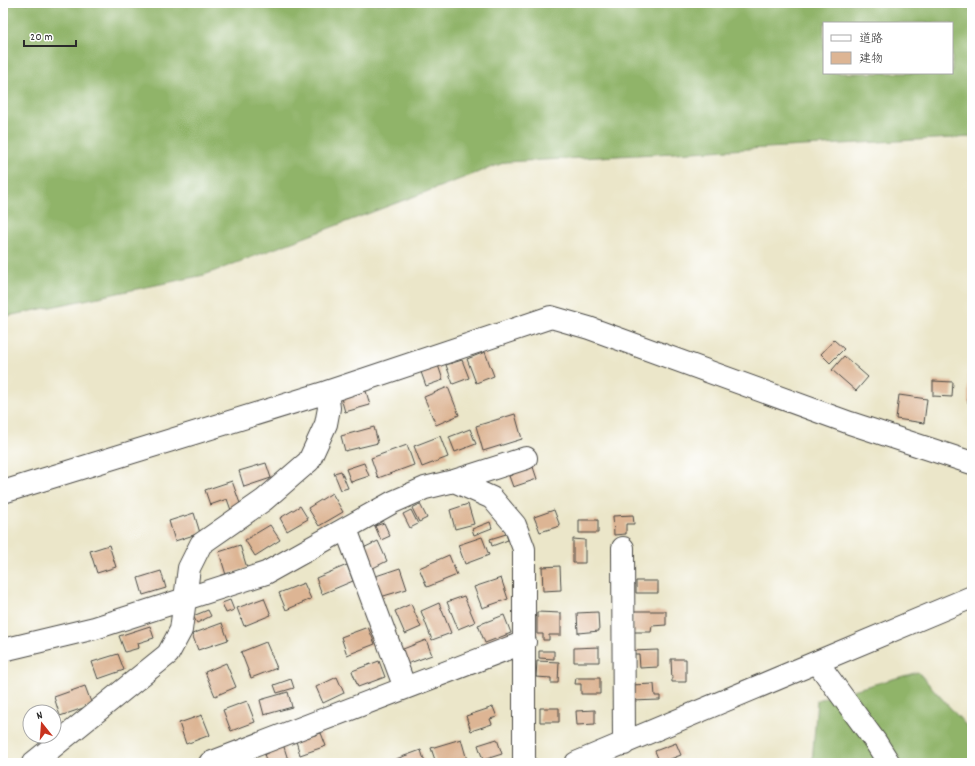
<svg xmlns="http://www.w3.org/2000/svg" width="975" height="766" font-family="Dekko,'Klee One',sans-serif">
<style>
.forest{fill:#90b469;stroke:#5e704a;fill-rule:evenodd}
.building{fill:#ddb594}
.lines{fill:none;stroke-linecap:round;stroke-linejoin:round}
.minor-casing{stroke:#484743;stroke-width:24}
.minor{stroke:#fff;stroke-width:22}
</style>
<rect width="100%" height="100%" fill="#fff"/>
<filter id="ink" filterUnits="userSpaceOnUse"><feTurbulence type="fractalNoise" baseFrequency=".025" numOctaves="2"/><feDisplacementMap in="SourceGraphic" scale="8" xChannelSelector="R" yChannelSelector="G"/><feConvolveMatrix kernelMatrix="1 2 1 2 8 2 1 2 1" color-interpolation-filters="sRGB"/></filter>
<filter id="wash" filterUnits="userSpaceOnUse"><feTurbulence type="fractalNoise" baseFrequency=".012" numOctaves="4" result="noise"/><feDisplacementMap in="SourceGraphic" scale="16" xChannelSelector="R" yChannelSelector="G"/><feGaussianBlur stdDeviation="0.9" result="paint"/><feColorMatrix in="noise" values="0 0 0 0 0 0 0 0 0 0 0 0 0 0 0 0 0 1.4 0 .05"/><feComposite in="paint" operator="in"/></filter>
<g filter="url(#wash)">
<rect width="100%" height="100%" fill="#ebe6c9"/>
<!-- forest -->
<path class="forest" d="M3,3H972V137L506,162L204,275L3,317ZM824,23H952V73H824Z
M918,672L972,732V763H812L817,700Z"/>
<g id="blocks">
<!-- building -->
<path class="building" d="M834,340L844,349L830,363L821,354Z
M485,352L494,376L476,383L467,359Z
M844,356L868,377L856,391L832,370Z
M462,360L469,378L453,384L446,365Z
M438,365L443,380L426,386L421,372Z
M968,375H972V403H968Z
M933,381L953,382L952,397L933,396Z
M448,387L459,415L436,425L424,397Z
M366,391L370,405L345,412L341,398Z
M899,395L927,399L924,423L896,419Z
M515,414L522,439L483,451L476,426Z
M374,427L378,443L345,451L341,436Z
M470,429L476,444L455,452L449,437Z
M440,436L448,457L422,467L414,446Z
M407,445L414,465L378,478L371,458Z
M531,461L537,479L513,487L509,476L514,474L511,468Z
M266,463L271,478L244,487L239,471Z
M364,463L369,476L351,482L346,469Z
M341,471L348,488L341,490L334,473Z
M232,481L242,509L232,513L227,499L210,505L205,490Z
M332,493L343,512L319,526L308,508Z
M420,504L427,518L419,522L412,508Z
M468,504L474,524L455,529L450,510Z
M300,506L308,519L287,531L280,518Z
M411,510L418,524L410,528L403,514Z
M554,510L560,526L540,532L534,517Z
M194,513L200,533L175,541L169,521Z
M633,515L634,524H626V534L614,535L613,516Z
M579,520H598V533H579Z
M490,522L492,528L474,535L472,529Z
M384,523L390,536L381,540L375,526Z
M270,525L280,540L255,556L245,540Z
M506,534L508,540L492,546L490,539Z
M482,537L489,555L465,564L458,545Z
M573,539L585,540V563H573Z
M378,541L387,561L367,571L357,551Z
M109,545L116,567L97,573L90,551Z
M240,545L247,568L226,575L219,552Z
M449,555L457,575L427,587L419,568Z
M347,565L353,581L322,594L316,578Z
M560,566L561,590L543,591L542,567Z
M400,568L407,589L377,598L370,578Z
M161,571L166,588L143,595L138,578Z
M501,578L508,599L482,608L474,587Z
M636,581H658V593H636Z
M304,583L311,599L286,610L279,593Z
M464,596L475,622L458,629L447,602Z
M264,598L271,615L244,626L237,608Z
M230,600L234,610L226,613L222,603Z
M439,603L451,633L432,640L421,611Z
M411,604L421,627L405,634L395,611Z
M208,610L211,616L197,623L193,616Z
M633,611H666V625L652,626L651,632H633Z
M537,612L561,613V635H549V640H543V634H537Z
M598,612L599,631L578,633L577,613Z
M504,615L511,633L485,643L478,625Z
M222,623L228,640L198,650L192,634Z
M150,626L154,638L138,643L139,648L125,652L119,636Z
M368,627L375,644L347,655L341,637Z
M426,640L432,655L404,665L398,651Z
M266,642L277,668L251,678L241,652Z
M599,647V662H574V648Z
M658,650V667L640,668L639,654H631V651Z
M539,651H554V659L539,658Z
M118,654L124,670L98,679L92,662Z
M671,659H686V682H672Z
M379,661L385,677L358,687L352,671Z
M537,661L559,662L558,683H551V678L536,677Z
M226,663L236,687L215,696L205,672Z
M337,677L344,693L323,703L316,687Z
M576,678H600V694H581V684H575Z
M291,679L294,688L277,693L274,685Z
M654,684L655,696H660V700L631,701L630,685Z
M85,686L92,705L60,716L54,697Z
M288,692L292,707L264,715L260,700Z
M247,701L255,722L231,731L223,710Z
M493,707L497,717L490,719L492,724L471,731L466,716Z
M540,708H559V722H540Z
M595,710V724L577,725L576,711Z
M202,715L210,735L186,744L179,723Z
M321,733L326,746L300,755L296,741Z
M461,739L467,760L459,763H436L431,748Z
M497,739L502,754L483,760L478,745Z
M676,743L681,755L660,763L655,751Z
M283,744L289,763H267L263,751Z
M421,750L425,763H385Z
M250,759L251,763H245L244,761Z"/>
</g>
</g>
<g filter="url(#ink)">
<use href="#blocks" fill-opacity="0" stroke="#484743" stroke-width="1"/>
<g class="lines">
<defs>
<path id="minor" d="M454,481L526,458
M3,492L327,392L551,317L589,328L850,423L972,463
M346,529L405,688
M623,548L624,744
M3,650L95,628L266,573L393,502L425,488L454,481L492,498L515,525L524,549V763
M817,662L875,741L889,763
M33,763L168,654L181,630L189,568L201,544L264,500L309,461L326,424L329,408L327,392
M210,763L525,642
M576,763L972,597"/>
</defs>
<!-- minor casing -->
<use href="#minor" class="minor-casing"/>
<!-- minor -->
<use href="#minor" class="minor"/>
</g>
</g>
<!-- margin -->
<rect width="975" height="766" fill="none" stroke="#fff" stroke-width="16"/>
<!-- legend -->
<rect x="823" y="22" width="130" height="52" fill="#ffffff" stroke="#aaaaaa"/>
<rect x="831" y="35" width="20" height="6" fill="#ffffff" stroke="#aaaaaa"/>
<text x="859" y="42" font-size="12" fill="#2b2b2b">道路</text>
<rect x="831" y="52" width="20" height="12" fill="#ddb594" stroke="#aaaaaa"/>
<text x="859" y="62" font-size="12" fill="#2b2b2b">建物</text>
<!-- north arrow -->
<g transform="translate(42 724) rotate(343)"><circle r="19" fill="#ffffff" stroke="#aaaaaa"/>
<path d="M0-3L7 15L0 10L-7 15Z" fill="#c8321e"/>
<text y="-6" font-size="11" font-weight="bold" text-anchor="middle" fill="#2b2b2b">N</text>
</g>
<!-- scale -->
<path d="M24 40v6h52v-6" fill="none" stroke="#2b2b2b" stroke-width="2"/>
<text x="30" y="40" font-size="12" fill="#2b2b2b" stroke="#ffffff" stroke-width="3" paint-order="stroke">20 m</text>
</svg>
